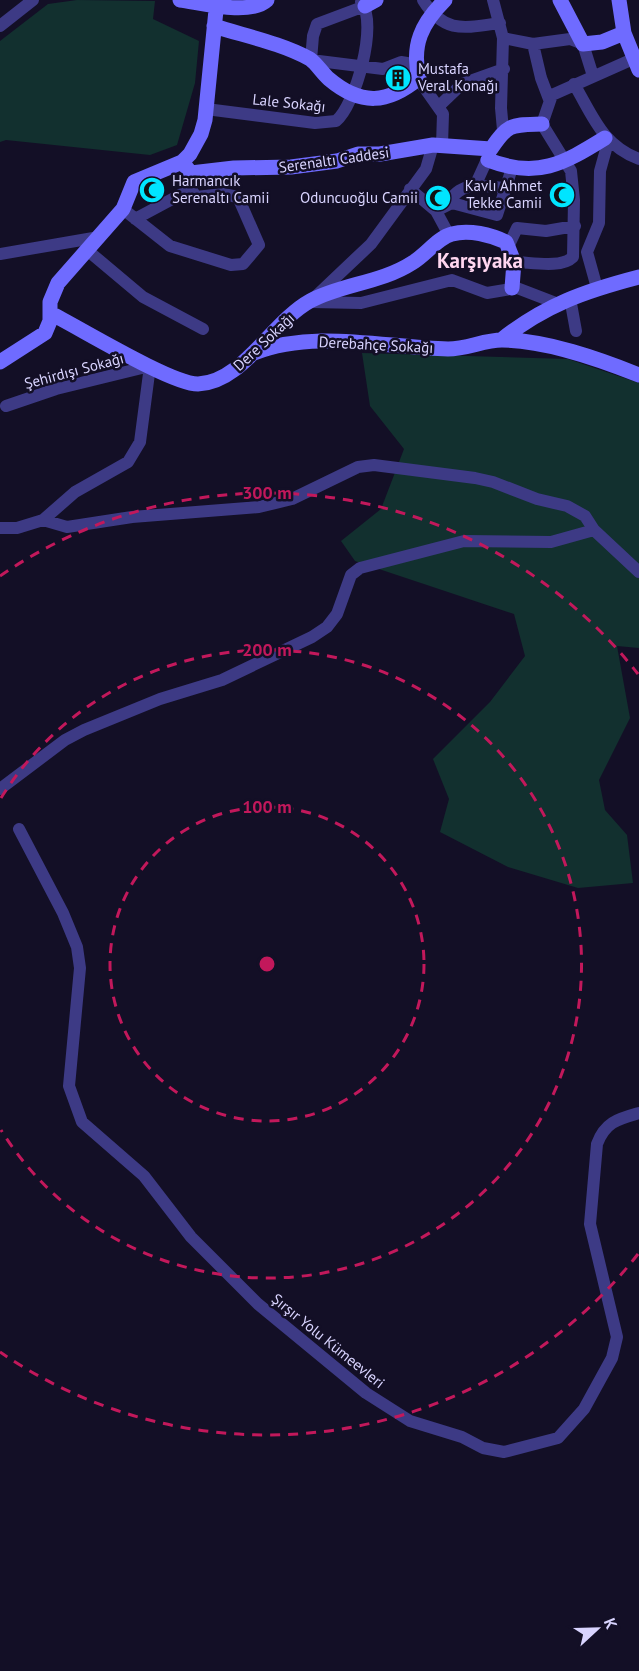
<svg xmlns="http://www.w3.org/2000/svg" width="639" height="1671" font-family="'PT Sans',sans-serif">
<style>
.green{fill:#12302f}
.lines{fill:none;stroke-linecap:round;stroke-linejoin:round}
.street{stroke:#3d3a85;stroke-width:12}
.secondary{stroke:#6f6bff;stroke-width:15}
.ring{fill:none;stroke:#c2185b;stroke-width:3;stroke-dasharray:10 8}
.labels{text-anchor:middle;stroke-width:5;stroke-linejoin:round;paint-order:stroke}
.poi-label{font-size:15px;fill:#d9d4ff;stroke:#130f26;text-anchor:start}
.street-label{font-size:15px;fill:#d9d4ff;stroke:#130f26}
.district-label{font-size:21px;font-weight:bold;fill:#ffd6f0;stroke:#130f26}
.centre{fill:#c2185b;stroke:#130f26;stroke-width:3}
.ring-label{font-size:18px;text-anchor:middle;font-weight:bold;fill:#c2185b;stroke:#130f26;stroke-width:5;stroke-linejoin:round;paint-order:stroke}
</style>
<rect width="100%" height="100%" fill="#130f26"/>
<!-- green -->
<path class="green" d="M77,0L155,1L153,19L199,41L195,83L177,145L150,155L6,140L0,142V41L48,4Z
M362,353L568,359L639,383V648L617,646L630,718L599,780L605,810L627,835L633,883L578,888L508,867L440,832L449,799L433,759L490,702L525,656L514,614L355,561L341,541L381,509L404,449L370,406Z"/>
<g class="lines">
<!-- street -->
<path class="street" d="M423,0C444,34 464,28 500,23
M493,0L503,38L501,108L503,130
M365,6L317,24L313,36L311,60L383,69L401,62L407,63L443,114L442,145
M0,26L33,0
M503,38L533,44L570,39L583,44L593,76
M533,44L541,78L549,99
M574,84C593,116 602,145 639,159
M439,106L462,84L504,69
M206,109L315,123L336,121C355,106 379,23 361,2
M475,186L490,153
M410,189L436,211L449,235
M448,204C460,180 482,186 505,188
M123,209L170,246L231,265L243,264L259,245L238,197L223,194L196,197L191,189V173
M436,211L452,203L497,215L512,168
M135,219L191,189
M509,245L517,228L546,231L575,226
M87,250L143,297L203,329
M0,254L99,237
M514,262C530,262 561,269 573,257L574,200L571,171L542,124L552,95L633,59
M597,288L587,252L599,223L600,171L608,142
M315,297L371,244L426,169L433,145
M570,298L576,331
M311,302L361,303L452,280L487,293L517,288L556,303
M43,520L67,527L132,517L259,507L292,499L358,467L374,465L475,478L493,482L537,499L567,506L585,516L594,530L639,572
M0,528H17L43,520L75,492L128,462L140,442L150,366L56,389L6,406
M0,789L65,740L84,730L160,699L222,680L312,637L327,627L337,614L351,575L360,568L464,541L551,542L594,530
M19,829L63,913L77,947L80,968L69,1086L82,1122L144,1176L191,1237L258,1304L366,1393L410,1421L462,1437L483,1448L504,1452L558,1438L584,1409L612,1358L617,1337L590,1224L597,1144C605,1122 618,1119 639,1113"/>
<!-- secondary -->
<path class="secondary" d="M180,0C202,3 250,16 267,0
M560,0L583,44L602,42L624,33
M619,0L624,33L639,70
M365,6L376,0
M214,26C245,36 281,43 310,59C317,64 322,73 329,79C361,106 388,104 419,78C411,45 422,23 445,0
M488,160C537,179 563,164 605,138
M182,162L191,173L234,168L291,167L337,161L358,154H380L433,145L491,149C508,123 512,125 542,124
M50,313C80,328 171,384 198,384C242,383 272,322 310,301C342,284 381,283 412,263C426,255 437,238 452,234C469,229 491,235 506,242L514,262L512,288
M501,340C545,305 585,291 639,277
M254,353C314,329 386,348 448,349C467,349 484,340 502,340C546,340 599,359 639,375
M0,362L45,333L50,321V302L58,283L123,209L134,182L182,162L190,154L201,134L205,120L217,0"/>
</g>
<!-- distance rings -->
<g class="ring">
<circle cx="267" cy="964" r="157"/>
<path d="M1 798A314 314 0 1 1 1 1130"/>
<path d="M638 1254A471 471 0 0 1 0 1352M0 576A471 471 0 0 1 638 674"/>
</g>
<!-- icons -->
<defs>
<symbol id="building-disc" viewBox="-11 -11 22 22"><circle r="9.5" fill="#00e5ff" stroke="#130f26"/><path d="M-4-6H4V6H1V3H-1V6H-4ZM-2.5-4.3h1.7v1.8h-1.7ZM.8-4.3h1.7v1.8H.8ZM-2.5-1h1.7V.8h-1.7ZM.8-1h1.7V.8H.8Z" fill="#111"/></symbol>
<symbol id="mosque-disc" viewBox="-11 -11 22 22"><circle r="9.5" fill="#00e5ff" stroke="#130f26"/><path d="M3.5-4.9A6 6 0 1 0 3.5 4.9A5 5 0 1 1 3.5-4.9Z" fill="#111"/></symbol>
</defs>
<g fill-rule="evenodd">
<use href="#building-disc" x="383" y="63" width="30" height="30"/>
<use href="#mosque-disc" x="137" y="175" width="30" height="30"/>
<use href="#mosque-disc" x="547" y="180" width="30" height="30"/>
<use href="#mosque-disc" x="423" y="183" width="30" height="30"/>
</g>
<g class="labels">
<!-- poi labels -->
<g class="poi-label">
<text x="418" y="74">Mustafa<tspan x="418" dy="17">Veral Konağı</tspan></text>
<text x="172" y="186">Harmancık<tspan x="172" dy="17">Serenaltı Camii</tspan></text>
<text x="542" y="191" text-anchor="end">Kavlı Ahmet<tspan x="542" dy="17">Tekke Camii</tspan></text>
<text x="418" y="203" text-anchor="end">Oduncuoğlu Camii</text>
</g>
<!-- street labels -->
<g class="street-label">
<text transform="translate(289 103) rotate(6)" y="5">Lale Sokağı</text>
<text transform="translate(334 160) rotate(-8)" y="5">Serenaltı Caddesi</text>
<text transform="translate(264 342) rotate(-43)" y="5">Dere Sokağı</text>
<text transform="translate(376 345) rotate(3)" y="5">Derebahçe Sokağı</text>
<text transform="translate(74 371) rotate(-15)" y="5">Şehirdışı Sokağı</text>
<text transform="translate(328 1341) rotate(39)" y="5">Şırşır Yolu Kümeevleri</text>
</g>
<!-- district labels -->
<g class="district-label">
<text x="480" y="268">Karşıyaka</text>
</g>
</g>
<circle cx="267" cy="964" r="9" class="centre"/>
<g class="ring-label">
<text x="267" y="499">300 m</text>
<text x="267" y="656">200 m</text>
<text x="267" y="813">100 m</text>
</g>
<!-- north arrow -->
<g transform="translate(597 1629) rotate(68)" stroke="#130f26" stroke-width="4.5" paint-order="stroke">
<path d="M0-4.5L10 22L0 15L-10 22Z" fill="#d9d4ff"/>
<text y="-9" font-size="16" font-weight="bold" text-anchor="middle" fill="#d9d4ff">K</text>
</g>
</svg>
